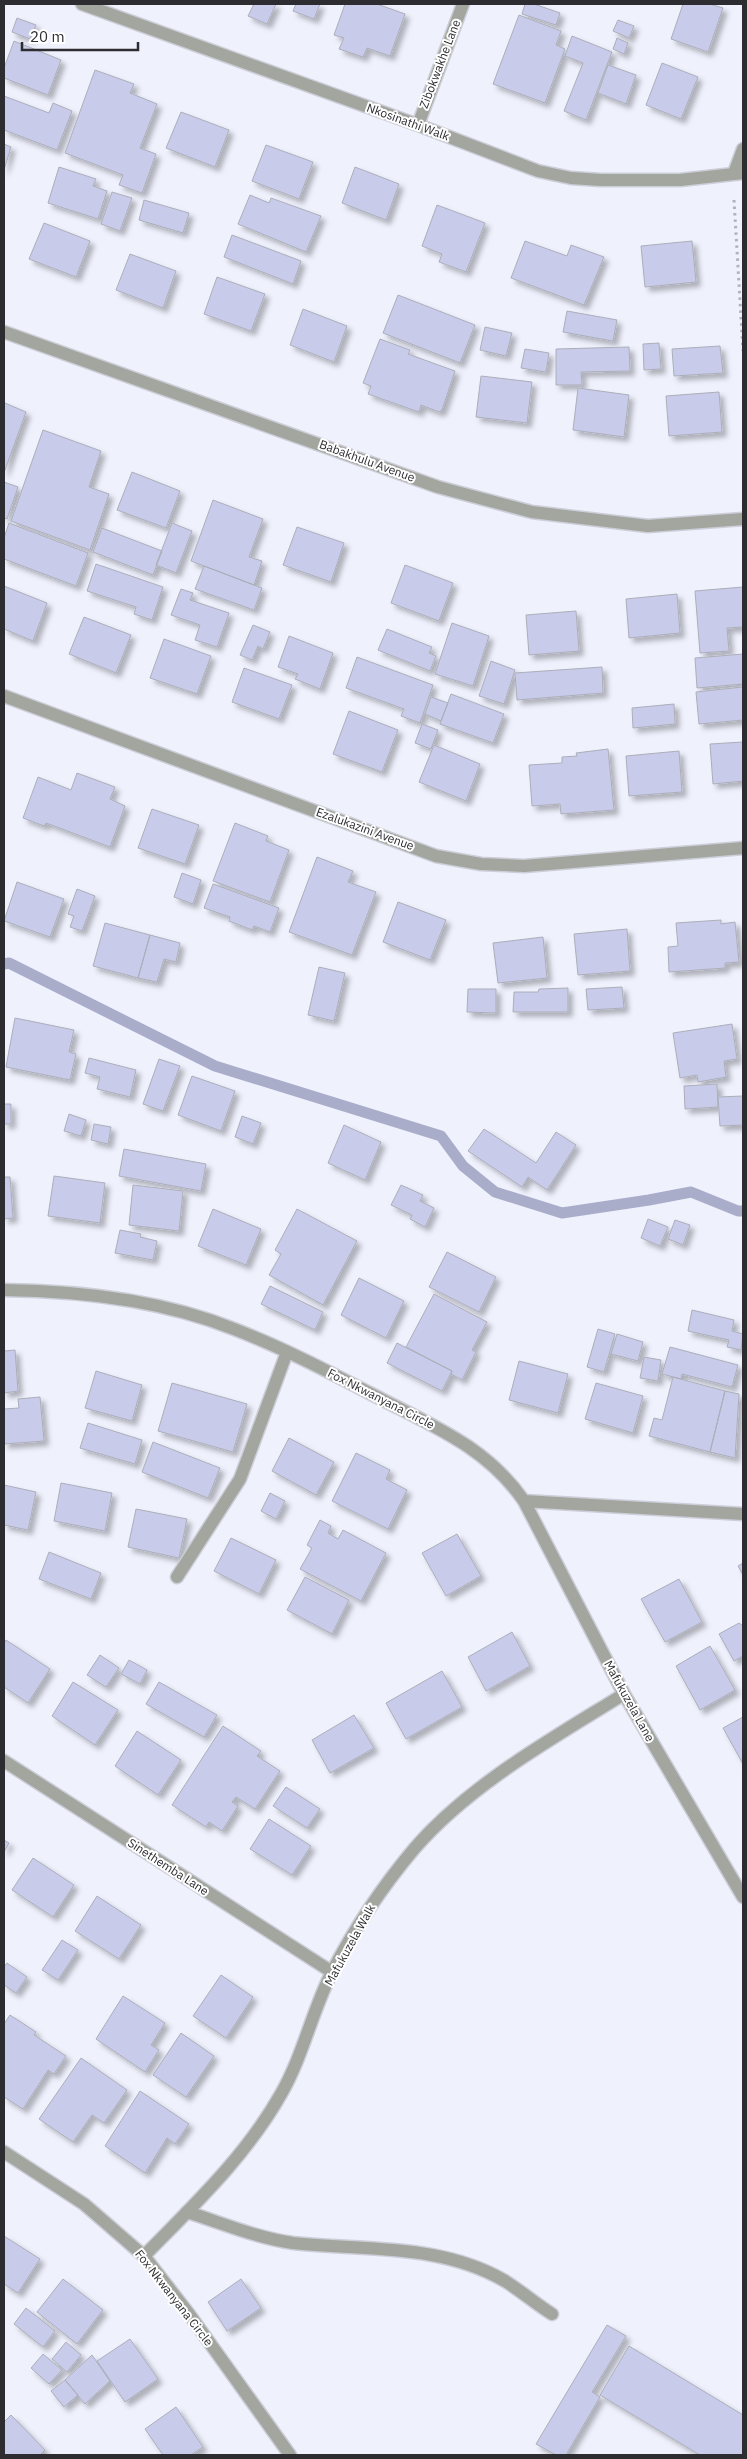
<svg xmlns="http://www.w3.org/2000/svg" width="747" height="2459" font-family="'IBM Plex Sans',sans-serif">
<style>
.lines{fill:none;stroke-linecap:round;stroke-linejoin:round}
.stream{stroke:#aaadc9;stroke-width:11}
.building{fill:#c8cbe9;stroke:#acaeba;filter:url(#shadow)}
.service-casing{stroke:#ccced8;stroke-width:15}
.minor-casing{stroke:#ccced8;stroke-width:15}
.path{stroke:#b1b2bc;stroke-width:3;stroke-dasharray:2.5 4;stroke-linecap:butt}
.service{stroke:#a3a59f;stroke-width:12}
.minor{stroke:#a3a59f;stroke-width:12}
.labels{text-anchor:middle;stroke-width:4;stroke-linejoin:round;paint-order:stroke}
.street-label{font-size:12px;fill:#2c2c31;stroke:#fff}
</style>
<defs>
<filter id="shadow"><feDropShadow dx="4.5" dy="4.5" stdDeviation="2.5" flood-color="#0004"/></filter>
</defs>
<rect width="100%" height="100%" fill="#eff1fd"/>
<g class="lines">
<!-- stream -->
<path class="stream" d="M4,964L9,963L215,1066L441,1136L463,1166L495,1192L562,1213L649,1200L691,1192L738,1211H743"/>
</g>
<!-- building -->
<path class="building" d="M254,4H276L267,24L248,16Z
M296,4H320L314,19L293,11Z
M345,4H377L405,14L390,56L367,48L363,57L339,49L344,38L334,35Z
M525,4H534L560,13L556,25L522,14Z
M683,4H710L723,8L708,52L671,39Z
M519,15L561,31L556,45L565,49L545,103L493,84Z
M17,18L36,25L30,39L12,32Z
M618,20L634,26L629,38L613,31Z
M572,36L612,52L586,120L564,111L583,63L565,56Z
M617,38L628,43L624,54L613,49Z
M14,41L61,60L48,95L4,78V68Z
M662,63L698,77L681,119L646,105Z
M608,65L636,75L626,104L598,93Z
M95,70L134,84L130,93L157,104L140,148L156,154L142,193L119,185L123,175L65,153Z
M4,96L49,113L53,103L72,111L57,150L4,130Z
M181,112L229,130L215,167L166,148Z
M4,144L11,147L4,170Z
M266,145L313,162L299,199L252,181Z
M59,167L96,179L93,186L107,191L98,219L48,203Z
M355,167L399,184L386,220L342,203Z
M112,192L132,198L120,231L101,224Z
M250,195L269,203L271,198L321,216L306,252L238,224Z
M144,200L189,213L183,233L139,220Z
M437,205L485,223L466,272L439,262L442,254L422,246Z
M44,223L90,241L76,277L29,259Z
M232,235L301,261L293,284L224,257Z
M525,241L567,256L571,245L604,257L584,305L511,278Z
M692,241L696,282L645,287L641,246Z
M130,254L176,271L163,308L116,290Z
M217,277L265,294L251,331L204,314Z
M398,295L475,325L460,363L383,333Z
M303,309L347,326L334,362L290,345Z
M567,311L617,320L613,341L563,332Z
M485,327L512,333L506,356L480,350Z
M380,339L410,350L408,354L455,371L442,410L439,412L421,405L419,412L368,394L371,386L363,383Z
M659,343L661,369L644,370L643,344Z
M720,346L723,373L674,376L672,349Z
M629,347L630,371L581,372L582,385H556V349Z
M525,349L549,353L546,372L521,368Z
M481,376L532,382L527,423L476,417Z
M578,388L629,395L624,437L573,430Z
M719,392L722,432L669,436L666,396Z
M5,403L26,412L4,473V405Z
M43,430L101,451L89,487L109,494L90,550L11,521Z
M132,472L180,491L166,528L117,510Z
M4,482L18,487L7,519L4,518Z
M213,500L263,519L249,557L262,561L254,585L191,561Z
M9,523L88,553L76,586L4,559V538Z
M172,523L192,531L176,573L156,565Z
M297,527L344,543L331,582L283,565Z
M102,528L162,551L153,575L93,552Z
M96,564L163,587L152,620L134,614L136,607L87,591Z
M405,565L453,583L439,621L391,603Z
M204,566L262,588L254,610L195,589Z
M4,586L47,603L33,641L4,629Z
M743,587V627L727,628L729,651L700,653L695,591Z
M181,589L193,593L190,600L229,613L217,647L195,640L200,625L171,615Z
M677,594L680,633L629,638L626,599Z
M576,611L579,651L529,655L526,615Z
M84,617L131,635L116,673L69,654Z
M452,623L489,636L473,686L435,674Z
M253,625L270,632L263,649L258,646L252,660L240,655Z
M387,629L432,647L429,653L436,656L430,671L378,650Z
M289,636L333,653L320,689L295,679L298,674L278,667Z
M164,639L211,656L197,694L150,678Z
M743,654V684L697,688L695,658Z
M357,657L433,685L420,723L401,716L404,709L346,688Z
M491,661L515,670L504,704L479,696Z
M602,667L603,693L517,700L515,673Z
M244,668L292,685L279,719L232,702Z
M743,687V720L699,724L696,692Z
M451,694L504,714L493,743L440,724Z
M431,697L448,703L441,721L425,714Z
M674,704L675,724L633,728L632,708Z
M349,711L398,730L382,772L333,754Z
M422,724L438,730L431,749L415,743Z
M743,742V781L713,784L710,744Z
M434,745L480,764L466,801L419,782Z
M608,749L614,810L561,814L560,804L532,806L529,765L562,763V757L577,756L576,753Z
M679,751L682,792L629,796L626,756Z
M77,773L115,787L110,799L125,806L110,847L46,823L44,826L23,818L38,777L71,790Z
M152,809L199,825L185,864L138,848Z
M235,823L268,836L266,841L289,850L270,902L213,881Z
M317,857L353,871L348,882L376,892L352,955L289,932Z
M182,873L201,880L193,904L174,897Z
M17,882L64,899L50,937L4,921Z
M213,884L279,908L270,932L254,926L252,930L229,921L230,917L204,908Z
M77,889L95,896L82,931L70,927L74,916L68,914Z
M398,902L446,920L430,960L383,942Z
M721,920V924L735,922L739,962L725,963V968L669,972L668,947L678,946L676,923Z
M105,923L150,935L138,978L93,966Z
M627,929L630,971L578,975L574,934Z
M150,935L180,943L176,962L164,959L157,982L138,978Z
M543,937L547,978L498,983L493,943Z
M319,967L345,973L334,1021L308,1015Z
M622,987L624,1008L588,1010L586,989Z
M568,988V1012H513L514,992H538L539,989Z
M468,989H496V1013L467,1012Z
M15,1018L74,1030L69,1052L76,1054L70,1080L6,1067Z
M732,1024L737,1059L724,1061L726,1077L698,1082L697,1075L680,1078L673,1033Z
M89,1058L136,1070L130,1097L97,1089L100,1077L85,1073Z
M159,1059L180,1066L163,1111L143,1104Z
M192,1076L235,1091L221,1131L178,1115Z
M717,1084L718,1107L685,1109L684,1086Z
M743,1096V1125L720,1126L718,1097Z
M4,1104H11V1124H4Z
M69,1114L86,1120L81,1136L64,1131Z
M242,1116L261,1123L253,1144L235,1137Z
M94,1124L111,1127L108,1144L91,1140Z
M344,1125L381,1142L365,1180L328,1163Z
M484,1129L536,1163L556,1132L576,1145L547,1190L528,1177L522,1187L468,1151Z
M124,1149L206,1164L201,1191L119,1176Z
M54,1176L105,1183L100,1223L48,1216Z
M4,1177H10L13,1218L4,1219Z
M133,1185L183,1191L179,1231L129,1225Z
M401,1185L423,1195L420,1201L434,1208L425,1227L410,1219L412,1215L391,1205Z
M213,1209L261,1229L246,1265L198,1246Z
M297,1209L357,1241L323,1305L269,1275L281,1254L275,1250Z
M648,1219L668,1227L660,1246L641,1238Z
M675,1220L690,1225L683,1245L668,1239Z
M120,1230L141,1234L140,1237L157,1241L153,1260L115,1253Z
M447,1252L496,1277L479,1312L429,1287Z
M359,1278L404,1301L386,1338L341,1315Z
M270,1286L323,1312L315,1330L261,1304Z
M434,1294L487,1322L472,1350L476,1352L462,1380L451,1374L452,1371L406,1347Z
M692,1310L734,1320L732,1331L743,1334L741,1350L727,1347L729,1340L688,1331Z
M598,1329L615,1334L604,1372L587,1367Z
M617,1334L643,1342L638,1361L611,1354Z
M397,1343L452,1371L442,1391L387,1363Z
M670,1347L738,1365L732,1387L682,1374L681,1379L662,1374Z
M15,1350L18,1391L4,1393V1351Z
M644,1357L661,1360L658,1381L640,1378Z
M519,1361L568,1374L558,1413L509,1400Z
M96,1371L142,1385L132,1421L85,1408Z
M673,1377L725,1391L710,1452L649,1436L654,1418L662,1420Z
M172,1383L247,1404L233,1452L158,1431Z
M596,1383L643,1396L633,1433L585,1419Z
M725,1391L739,1394L735,1458L710,1452Z
M40,1397L44,1441L4,1444V1409L19,1408L18,1399Z
M88,1423L142,1440L135,1464L80,1448Z
M289,1438L334,1462L316,1495L272,1471Z
M153,1442L220,1468L208,1498L142,1472Z
M356,1453L390,1470L386,1479L407,1490L388,1529L332,1501Z
M61,1483L112,1493L105,1531L54,1521Z
M4,1485L36,1492L28,1530L4,1525Z
M270,1493L285,1501L276,1519L261,1511Z
M136,1509L187,1519L179,1558L128,1547Z
M320,1520L331,1526L328,1533L338,1539L343,1530L386,1553L361,1601L300,1569L312,1548L307,1545Z
M457,1534L481,1576L446,1596L422,1553Z
M231,1538L276,1560L259,1594L214,1571Z
M49,1552L101,1573L91,1599L39,1579Z
M743,1563V1575L738,1566Z
M305,1577L349,1600L332,1634L287,1610Z
M679,1579L702,1622L665,1642L641,1599Z
M739,1623L743,1626V1656L734,1661L719,1634Z
M512,1632L530,1666L486,1691L468,1657Z
M6,1640L50,1669L28,1703L4,1687V1644Z
M710,1646L735,1690L700,1710L676,1666Z
M100,1655L119,1668L106,1687L87,1675Z
M129,1660L147,1670L140,1684L121,1674Z
M442,1671L462,1707L406,1739L386,1703Z
M73,1682L118,1710L95,1745L52,1716Z
M159,1682L217,1715L204,1737L146,1704Z
M354,1715L374,1748L330,1773L312,1740Z
M743,1717V1764L723,1728Z
M223,1726L261,1751L257,1756L280,1771L255,1809L236,1797L232,1802L238,1806L222,1831L209,1822L206,1827L172,1805Z
M137,1731L181,1760L158,1795L115,1766Z
M286,1787L320,1809L307,1828L273,1806Z
M269,1819L311,1846L292,1875L250,1849Z
M4,1840L9,1843L4,1852Z
M33,1858L74,1885L53,1917L12,1890Z
M97,1896L141,1925L119,1959L75,1931Z
M62,1940L78,1950L58,1980L42,1970Z
M7,1963L27,1977L16,1993L4,1985V1967Z
M221,1975L253,1997L226,2038L193,2016Z
M123,1996L165,2023L151,2045L159,2050L145,2072L96,2039Z
M10,2015L36,2032L34,2035L66,2056L54,2074L48,2070L23,2109L4,2097V2024Z
M181,2033L214,2056L186,2097L153,2075Z
M81,2058L127,2090L104,2123L92,2115L73,2142L39,2119Z
M140,2091L189,2124L175,2144L167,2138L145,2173L105,2146Z
M4,2236L40,2259L18,2293L4,2284Z
M63,2279L103,2310L77,2344L37,2312Z
M241,2279L261,2308L227,2331L208,2302Z
M26,2308L55,2331L43,2347L14,2324Z
M607,2325L626,2336L592,2392L600,2397L566,2455H556L536,2444Z
M130,2339L158,2379L125,2402L97,2361Z
M66,2342L81,2355L67,2372L52,2359Z
M629,2346L743,2415V2455H700L600,2395Z
M43,2354L62,2370L49,2384L31,2368Z
M92,2355L110,2381L85,2404L65,2380Z
M65,2380L78,2395L64,2407L51,2391Z
M176,2407L203,2447L191,2455H163L145,2429Z
M11,2415L45,2450L40,2455H4V2422Z"/>
<g class="lines">
<defs>
<path id="service" d="M177,1577L240,1479L287,1352
M187,2212C222,2223 257,2238 293,2243C365,2251 440,2243 505,2281C521,2291 536,2304 552,2314"/>
<path id="minor" d="M82,4L418,125L538,171L571,178L601,180H680L743,173
M418,125L463,4
M734,173L743,149
M4,332L438,487L532,512L648,526L743,519
M4,696L436,856L481,864L524,866L743,848
M4,1290C81,1291 162,1300 234,1329C286,1349 335,1375 385,1401C438,1428 489,1450 524,1501L743,1514
M524,1501L624,1694L743,1897
M4,1761L332,1972
M4,2152L84,2204L144,2256L189,2314L290,2455
M144,2256C194,2205 246,2156 281,2094C303,2056 312,2011 332,1972C354,1929 383,1886 414,1849C470,1784 552,1739 624,1694"/>
</defs>
<!-- service casing -->
<use href="#service" class="service-casing"/>
<!-- minor casing -->
<use href="#minor" class="minor-casing"/>
<!-- path -->
<path class="path" d="M734,200L743,351"/>
<!-- service -->
<use href="#service" class="service"/>
<!-- minor -->
<use href="#minor" class="minor"/>
</g>
<g class="labels">
<!-- street labels -->
<g class="street-label">
<text transform="translate(440 64) rotate(-69)" y="4">Zibokwakhe Lane</text>
<text transform="translate(408 122) rotate(20)" y="4">Nkosinathi Walk</text>
<text transform="translate(367 461) rotate(20)" y="4">Babakhulu Avenue</text>
<text transform="translate(365 829) rotate(20)" y="4">Ezalukazini Avenue</text>
<text transform="translate(381 1399) rotate(27)" y="4">Fox Nkwanyana Circle</text>
<text transform="translate(629 1701) rotate(61)" y="4">Mafukuzela Lane</text>
<text transform="translate(168 1867) rotate(33)" y="4">Sinethemba Lane</text>
<text transform="translate(350 1945) rotate(-61)" y="4">Mafukuzela Walk</text>
<text transform="translate(174 2298) rotate(52)" y="4">Fox Nkwanyana Circle</text>
</g>
</g>
<!-- border -->
<rect width="747" height="2459" fill="none" stroke="#2c2c31" stroke-width="10"/>
<!-- scale -->
<path d="M22 42v8h116v-8" fill="none" stroke="#2c2c31" stroke-width="2.5"/>
<text x="30" y="42" font-size="15" fill="#2c2c31" stroke="#ffffff" stroke-width="4" paint-order="stroke">20 m</text>
</svg>
